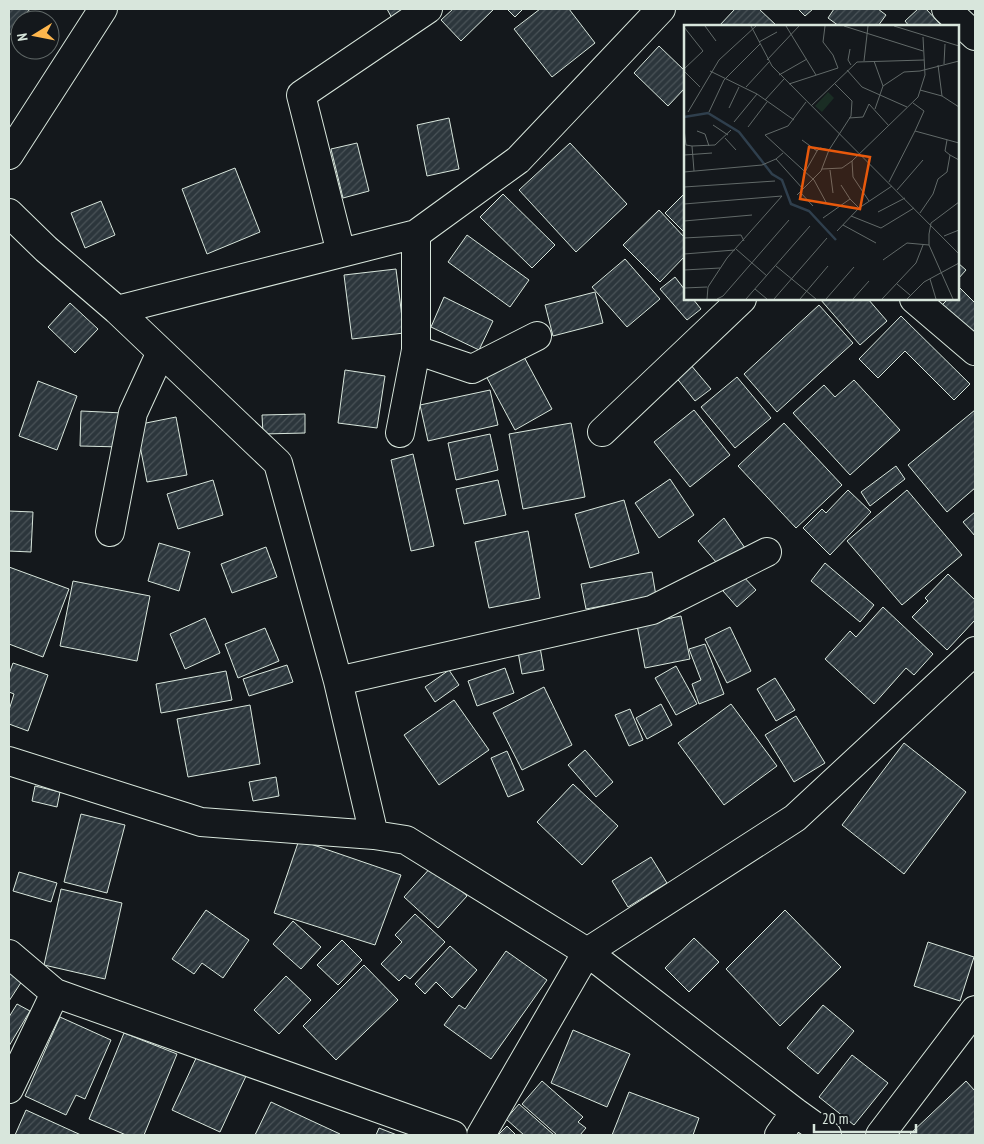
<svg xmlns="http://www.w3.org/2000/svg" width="984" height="1144" font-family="'PT Sans Narrow',sans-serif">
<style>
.building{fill:url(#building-hatch);stroke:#d8e6dc}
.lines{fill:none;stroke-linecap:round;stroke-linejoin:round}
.minor-casing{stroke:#d8e6dc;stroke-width:30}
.minor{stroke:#14181c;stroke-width:28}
.inset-river{fill:none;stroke:#2f3f4d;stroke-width:2.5}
.inset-road{fill:none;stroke:#626a69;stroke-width:1}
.view{fill:#e8590c;fill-opacity:0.15;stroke:#e8590c;stroke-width:2.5}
.inset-edge{fill:none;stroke:#d8e6dc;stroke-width:2.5}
</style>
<defs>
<pattern id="building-hatch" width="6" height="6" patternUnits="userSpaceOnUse" patternTransform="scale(1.25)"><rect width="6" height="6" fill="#2c363c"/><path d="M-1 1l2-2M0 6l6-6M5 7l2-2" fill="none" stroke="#4a5358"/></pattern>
</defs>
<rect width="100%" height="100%" fill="#14181c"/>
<!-- building -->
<path class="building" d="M9,9H30L21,20H20V22L9,36Z
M387,9H416L394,22Z
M453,9H494L461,41L441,20Z
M507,9H523L515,17Z
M540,9H569L595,43L552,77L514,29Z
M735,9H759L777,26H719Z
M798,9H813L805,16Z
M834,9H878L886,15L878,26H839L828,18Z
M918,9H926L942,26H909L905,21Z
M659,46L685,71V88L668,106L634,73Z
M449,118L459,169L427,176L417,125Z
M357,143L369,191L343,198L331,149Z
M570,143L627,204L576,252L519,190Z
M235,168L260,232L207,254L182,189Z
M685,193V233L665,213Z
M503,194L555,245L532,268L480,217Z
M101,201L115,235L85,248L71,213Z
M659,210L685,238V256L660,282L623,245Z
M467,235L529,280L510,307L448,262Z
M625,259L660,299L627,327L592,287Z
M958,263L966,270L958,279Z
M396,269L404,333L352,339L344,275Z
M675,277L685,290V299H693L701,309L687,320L660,289Z
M959,287L975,303V339L942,305L948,299H958V289Z
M595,292L603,323L553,336L545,305Z
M444,297L493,321L479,350L431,327Z
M820,299H868L887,321L860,345Z
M70,303L98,329L75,353L48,327Z
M819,305L853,343L777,412L744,374Z
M901,316L970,384L954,400L905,351L878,378L859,359Z
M523,355L552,409L515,430L486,376Z
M690,364L711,389L695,401L675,376Z
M345,370L385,376L377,428L338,423Z
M737,377L771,418L735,448L701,407Z
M854,380L900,430L850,475L793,413L824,385L835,397Z
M38,381L77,396L57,450L19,436Z
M490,390L498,425L428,441L420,405Z
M694,410L730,455L690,487L654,442Z
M975,410V488L947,512L908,465Z
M81,411L123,413L122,447L80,446Z
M305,414V433L263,434L262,415Z
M176,417L187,475L147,482L136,425Z
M571,423L585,497L523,509L509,434Z
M784,423L842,485L796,528L738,466Z
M490,434L498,470L456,480L448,443Z
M413,454L434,546L411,551L391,460Z
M896,466L905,479L870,506L861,492Z
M670,479L694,515L659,538L635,503Z
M213,480L223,515L178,529L167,494Z
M498,480L506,515L464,524L456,489Z
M848,490L871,512L830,555L803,528L822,509L826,513Z
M907,490L962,555L902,605L847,541Z
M624,500L639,553L590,568L575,514Z
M9,511L33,512L31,552L9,551Z
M975,512V536L963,522Z
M724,518L745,548L716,562L698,541Z
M528,531L540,598L489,608L475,542Z
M159,543L190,552L179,591L148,581Z
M266,547L277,577L232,593L221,564Z
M825,563L874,605L860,622L811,581Z
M9,567L69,589L43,657L9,644Z
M652,572L656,596L586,609L581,584Z
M741,574L756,590L737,607L723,591Z
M948,574L975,600V620L947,650L912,617L928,601L925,598Z
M73,581L150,596L137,661L60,646Z
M883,607L933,654L914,675L906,668L874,704L825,659L850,631L856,637Z
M681,616L690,659L645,668L637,625Z
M205,618L220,653L185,669L170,634Z
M730,627L751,671L727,683L705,639Z
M265,628L279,661L238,678L225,644Z
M705,644L724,694L699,704L692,684L701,680L689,649Z
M540,647L544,670L522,674L518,652Z
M13,663L48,675L28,731L9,724V710L14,694L9,692V674Z
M287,665L293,682L249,696L243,679Z
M676,666L697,704L676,715L655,678Z
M505,668L514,693L477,706L468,681Z
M449,670L459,685L435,702L425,687Z
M226,671L232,700L161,713L156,684Z
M775,678L795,710L776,721L757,689Z
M544,687L572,745L522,770L493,713Z
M454,700L489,750L439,785L404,735Z
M661,704L672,725L647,739L636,718Z
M731,704L777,766L724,805L678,743Z
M250,705L260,764L188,777L177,719Z
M630,709L643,740L629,746L615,715Z
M796,716L825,763L794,782L765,735Z
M904,743L966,792L904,874L842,825Z
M585,750L613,782L596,797L568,765Z
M507,751L524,790L508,797L491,758Z
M276,777L279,796L253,801L249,782Z
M573,784L618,826L582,865L537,822Z
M35,786L60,792L57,807L32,801Z
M81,814L125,825L107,893L64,882Z
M299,840L401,875L375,945L274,913Z
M651,857L667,883L628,907L612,881Z
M433,865L467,896L438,928L404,897Z
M19,872L57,883L51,902L13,891Z
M61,889L122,903L105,979L44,965Z
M206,910L249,940L223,978L202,963L194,974L172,959Z
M785,910L841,967L780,1026L726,969Z
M415,914L445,942L410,979L405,975L399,981L381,964L402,942L395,935Z
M293,921L321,947L301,969L273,944Z
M694,938L719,962L689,992L665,968Z
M342,940L362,960L338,985L317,965Z
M928,942L974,957L960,1001L914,986Z
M450,946L477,970L452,998L436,982L425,994L415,984Z
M506,951L547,980L491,1059L444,1025L459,1005L465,1009Z
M364,965L398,1000L336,1060L303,1026Z
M9,972L22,981L9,1001Z
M286,976L311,1000L279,1034L254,1010Z
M17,1004L30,1011L9,1046V1017Z
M823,1005L854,1031L818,1074L787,1048Z
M60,1017L111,1040L85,1099L76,1095L66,1115L25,1096Z
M573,1030L630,1054L607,1107L551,1083Z
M124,1033L177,1054L144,1135H126L89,1119Z
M198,1054L246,1076L220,1132L172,1110Z
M852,1055L888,1083L854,1125L819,1097Z
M542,1081L583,1117L578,1122L586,1128L580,1135H557L522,1104Z
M966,1081L975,1091V1135H911L910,1134Z
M629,1092L699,1118L693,1135H612Z
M271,1102L340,1134L339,1135H255Z
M519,1104L554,1135H524L506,1119Z
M26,1110L81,1135H15Z
M507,1126L516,1135H498Z
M379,1128L397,1135H376Z"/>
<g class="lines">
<defs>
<path id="minor" d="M946,9L975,36
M9,155L103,9
M9,213L46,249L117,310L416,234L518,160L661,9
M341,253L301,95L428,9
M914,299L975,351
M117,310L278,463L338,681L374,835
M416,350L472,369L537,336
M602,432L742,299
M400,433L416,350V234
M110,532L133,413L161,352
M338,681L652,610L767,552
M9,761L201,822L374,835L406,840L587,952L795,1112L827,1135
M9,954L55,993L453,1135
M9,1089L55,993
M481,1135L587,952L795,818L975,651
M779,1135L795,1112
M880,1135L975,1010"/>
</defs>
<!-- minor casing -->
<use href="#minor" class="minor-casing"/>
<!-- minor -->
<use href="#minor" class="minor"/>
</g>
<!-- overview -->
<g transform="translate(684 25)">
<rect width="275" height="275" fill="#14181c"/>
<path d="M144,67L150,73L138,87L131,81Z" fill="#1a2d24"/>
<path class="inset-river" d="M0,92L24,88L55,107L88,149L98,155L107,179L125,186L152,215"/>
<path class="inset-road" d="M21,1L32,16M67,1L88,41L275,229M102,1L132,50M160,1L239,26M210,1L275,21M0,2L19,26L0,44M75,17L93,7M166,24L164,35L167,40M83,35L115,1M180,36L184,1M190,36L199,61M260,39L261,19M254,40L258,71M163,45L178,62L223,82M0,46L16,62M26,46L73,69L110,95M95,50L123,34M105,59L154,43L149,30L139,17L141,1M62,62L85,37M236,65L258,71L275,82M81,75L100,54M122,77L104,101L81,110L130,155L143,179M229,78L240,86L231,106L275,118M127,81L173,37L240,35M45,83L55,62M191,84L199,61L220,47L236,46L275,36M4,87L35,35L72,1M25,87L40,55L76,19M165,93L179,92L185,79L205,101M50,97L73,69M29,100L44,110M64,102L83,77M0,104L2,120L8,121L31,120L47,105M13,106L21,109L25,121M41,113L52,125M118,115L133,126M263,115L261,126L266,130M8,121L10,146M99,128L92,134L119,164M0,130L28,128M138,144L158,143L168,136M146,145L149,168M0,147L78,140L92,134M121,147L133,126L136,123L145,125M205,157L231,106M157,160L166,174M0,162L91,156M213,165L239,135M116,167L129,181M113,170L137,146L145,125L167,91L168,76L150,58M185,176L169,152L168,136L234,72L241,50L239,12M0,179L98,171M194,187L221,173M236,188L249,169L254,154L263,147L266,130L275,135M167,191L197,203L230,183M139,193L166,174L175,183M0,196L68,190M159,200L192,218M153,206L175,183L208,161M260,211L275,205M0,213L57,210L60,216M52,224L83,251M0,229L51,225M199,235L223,218L245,220M92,241L132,274M0,245L36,243M246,254L252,274M213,259L226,270M0,263L23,262M71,264L83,274M23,274L24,262L43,233L98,171M33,274L39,271L105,195M62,274L126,201M90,274L143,213M116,274L144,241M142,274L170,242M169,274L185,256M198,274L232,238L239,220M223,274L240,257L275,238M269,274L245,220V209L247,198L275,177"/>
<path class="view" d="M125,122L186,132L176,184L116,174Z"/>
<rect width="275" height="275" class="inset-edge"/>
</g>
<!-- border -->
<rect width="984" height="1144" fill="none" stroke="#d8e6dc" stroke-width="20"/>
<!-- north arrow -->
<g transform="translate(35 35) rotate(260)"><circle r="24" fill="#14181c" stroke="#626a69"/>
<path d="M0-4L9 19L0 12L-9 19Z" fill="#ffb74d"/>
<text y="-8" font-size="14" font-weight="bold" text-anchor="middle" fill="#d8e6dc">N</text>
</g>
<!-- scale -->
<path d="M814 1124v8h102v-8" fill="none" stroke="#d8e6dc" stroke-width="2.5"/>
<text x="822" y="1124" font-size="15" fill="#d8e6dc" stroke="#14181c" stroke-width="4" paint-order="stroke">20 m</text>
</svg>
